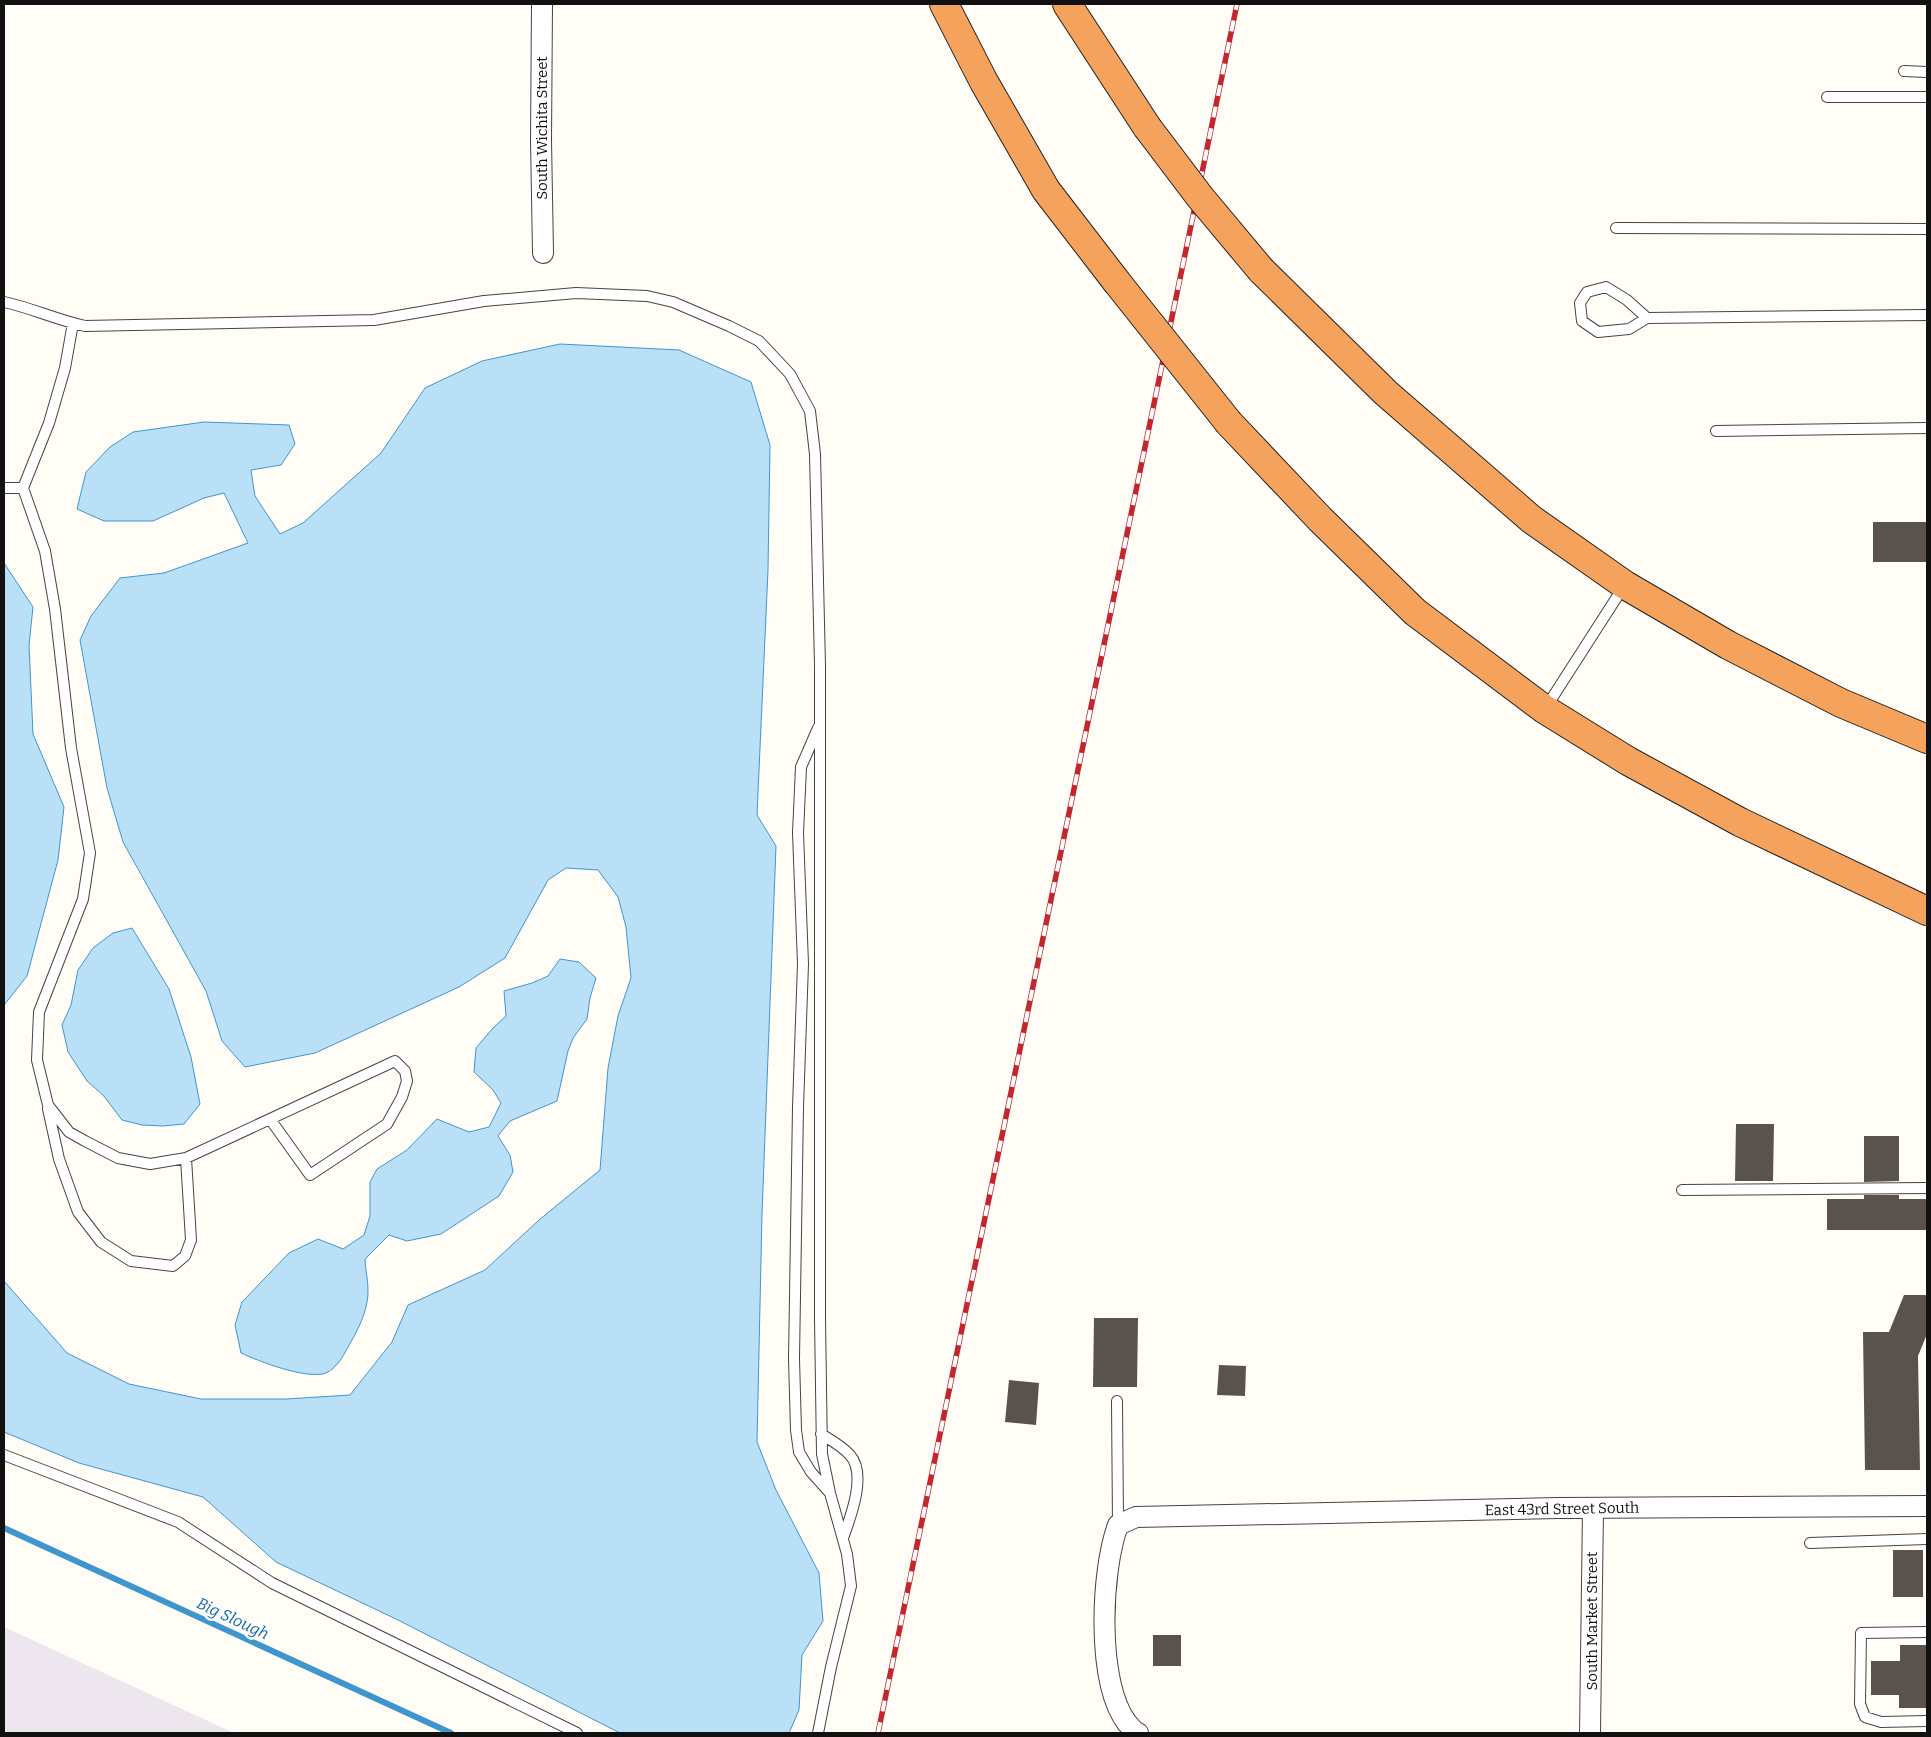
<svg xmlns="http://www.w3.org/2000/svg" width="1931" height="1737" font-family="Bitter,serif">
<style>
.industrial{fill:#eee6ef}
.water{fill:#b9e0f7;stroke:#3f96cf}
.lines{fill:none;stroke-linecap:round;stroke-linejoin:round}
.stream{stroke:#3f96cf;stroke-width:6}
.building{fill:#5a524d}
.service-casing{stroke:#444;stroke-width:12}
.minor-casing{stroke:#444;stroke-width:22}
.motorway-casing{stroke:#222;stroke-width:30}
.service{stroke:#fff;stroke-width:10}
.minor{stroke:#fff;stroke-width:20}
.motorway{stroke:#f5a25d;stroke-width:28}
.rail-casing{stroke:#c4262e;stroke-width:5.5}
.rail{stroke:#fff;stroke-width:4;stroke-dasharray:11;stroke-linecap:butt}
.motorway-bridge-casing{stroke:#222;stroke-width:30;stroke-linecap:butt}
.motorway-bridge{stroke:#f5a25d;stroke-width:28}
.labels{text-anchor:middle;stroke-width:5;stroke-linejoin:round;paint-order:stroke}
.street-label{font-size:15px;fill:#111;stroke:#fff}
.water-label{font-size:16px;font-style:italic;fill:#1768a6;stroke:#fff}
</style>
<rect width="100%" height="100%" fill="#fffdf5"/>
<!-- industrial -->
<path class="industrial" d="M4,1627L234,1733H4Z"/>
<!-- water -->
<path class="water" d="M560,344L679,350L751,382L770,445L768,570L757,815L776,846L762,1214L757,1442L776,1490L819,1573L823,1621L802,1655L799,1710L789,1733H620L396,1619L276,1562L203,1497L79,1463L4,1432V1281L67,1353L129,1384L201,1399H286L350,1395L392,1342L408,1305L485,1270L539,1220L600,1170L608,1068L618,1016L631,978L626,927L618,897L598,870L566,868L548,880L505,958L459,987L315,1053L245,1067L222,1041L206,991L123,842L107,788L80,640L91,616L120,578L164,573L248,543L224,493L204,498L153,521H104L77,509L86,472L110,447L133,432L204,422L289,425L295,444L281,465L251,470L255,496L280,534L303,523L381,453L425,388L482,361Z
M4,563L33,607L29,645L33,734L64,807L58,860L27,976L4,1005Z
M132,928L169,989L191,1057L200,1104L184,1124L163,1126L142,1125L122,1120L103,1095L87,1081L68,1052L62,1025L71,1005L78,970L93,948L113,933Z
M560,959L579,962L596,978L590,998L587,1019L573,1038L568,1051L557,1101L510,1121L498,1136L510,1155L513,1172L499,1196L441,1234L407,1241L389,1235L365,1259C365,1269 368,1279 368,1289C369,1306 360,1326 352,1340C345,1352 339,1367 326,1373C307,1380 258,1361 241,1353L235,1325L242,1302L289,1253L318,1239L343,1249L364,1235L370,1216V1182L377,1169L407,1150L437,1119L469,1132L489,1127L501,1103L493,1090L474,1072L476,1048L493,1028L506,1016L504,991L532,983L548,976Z"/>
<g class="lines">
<!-- stream -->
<path class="stream" d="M4,1528L451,1733"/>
</g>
<!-- building -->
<path class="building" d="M1873,522H1927V562H1873Z
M1736,1124H1774L1773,1181H1735Z
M1864,1136H1899V1181L1864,1182Z
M1864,1195H1899V1199H1927V1230H1827V1199H1864Z
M1904,1295H1927V1334L1918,1356L1920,1470H1865L1863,1332H1889Z
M1094,1318H1138L1137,1387H1093Z
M1219,1365L1246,1366L1245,1396L1217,1395Z
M1009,1380L1039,1383L1036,1425L1005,1422Z
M1893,1550H1923V1597H1893Z
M1153,1635H1181V1666H1153Z
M1900,1645H1927V1708H1899V1695H1871V1661H1900Z"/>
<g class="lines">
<defs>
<path id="service" d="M1904,71L1927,72
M1827,97H1927
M1616,228L1927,229
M4,302C32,308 57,320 85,326L374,320L484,301L576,293L647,296L673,302L729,326L759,341L790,374L810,411L815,454L820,665V1319L822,1454L830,1493L847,1554L851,1586L831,1667L818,1733
M1647,318L1627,300L1606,287L1587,292L1580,303L1582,321L1598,332L1629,329L1647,318L1927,315
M1716,431L1927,428
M4,488H23L49,423L65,368L73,323
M23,488L45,551L55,609L71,748L90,853L83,899L39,1012L37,1060L48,1105L69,1132L85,1141L118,1158L150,1164L186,1158L395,1061L405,1071L407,1081L402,1097L387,1124L310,1175L270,1119
M1545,709L1624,586
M818,728L801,767L798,833L803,964L798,1107L794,1359L796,1430L799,1452L811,1472L829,1492
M48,1109L59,1159L78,1212L101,1242L131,1261L173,1266L185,1256L191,1240L186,1158
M1682,1190L1927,1188
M1117,1401L1118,1525
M821,1434C831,1440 842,1446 850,1455C867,1474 851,1516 843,1538
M4,1455L178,1522L272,1583L577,1733
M1810,1543L1927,1539
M1927,1632L1861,1633L1860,1704L1865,1717L1881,1722L1927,1721"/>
<path id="minor" d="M542,4L541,140L543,253
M1138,1733C1133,1731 1131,1727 1127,1723C1096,1682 1101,1571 1118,1525L1136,1517L1558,1508L1927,1506
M1590,1733L1593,1509"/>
<path id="motorway" d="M944,4L984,82L1046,190L1116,281
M1067,4L1147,127
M1261,270L1386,393L1531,519L1625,585L1728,645L1841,703L1927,739
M1229,423L1320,519L1415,612L1544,709L1628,761L1740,822L1927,911"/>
</defs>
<!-- service casing -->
<use href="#service" class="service-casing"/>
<!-- minor casing -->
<use href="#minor" class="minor-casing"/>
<!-- motorway casing -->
<use href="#motorway" class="motorway-casing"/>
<!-- service -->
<use href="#service" class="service"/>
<!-- minor -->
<use href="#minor" class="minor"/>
<!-- motorway -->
<use href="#motorway" class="motorway"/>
<defs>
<path id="rail" d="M878,1733L1237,4"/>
</defs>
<!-- rail casing -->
<use href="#rail" class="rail-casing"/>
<!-- rail -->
<use href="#rail" class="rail"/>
<defs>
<path id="motorway-bridge" d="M1147,127L1200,197L1261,270
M1116,281L1229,423"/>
</defs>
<!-- motorway-bridge casing -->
<use href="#motorway-bridge" class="motorway-bridge-casing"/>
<!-- motorway-bridge -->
<use href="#motorway-bridge" class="motorway-bridge"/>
</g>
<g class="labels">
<!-- street labels -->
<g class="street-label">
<text transform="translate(542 128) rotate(-90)" y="5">South Wichita Street</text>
<text transform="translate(1562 1509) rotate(-1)" y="5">East 43rd Street South</text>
<text transform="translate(1592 1621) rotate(-90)" y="5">South Market Street</text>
</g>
<!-- water labels -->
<g class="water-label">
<text transform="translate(233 1618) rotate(25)" y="6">Big Slough</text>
</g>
</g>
<!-- border -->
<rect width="1931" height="1737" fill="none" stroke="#111111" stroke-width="10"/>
</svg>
